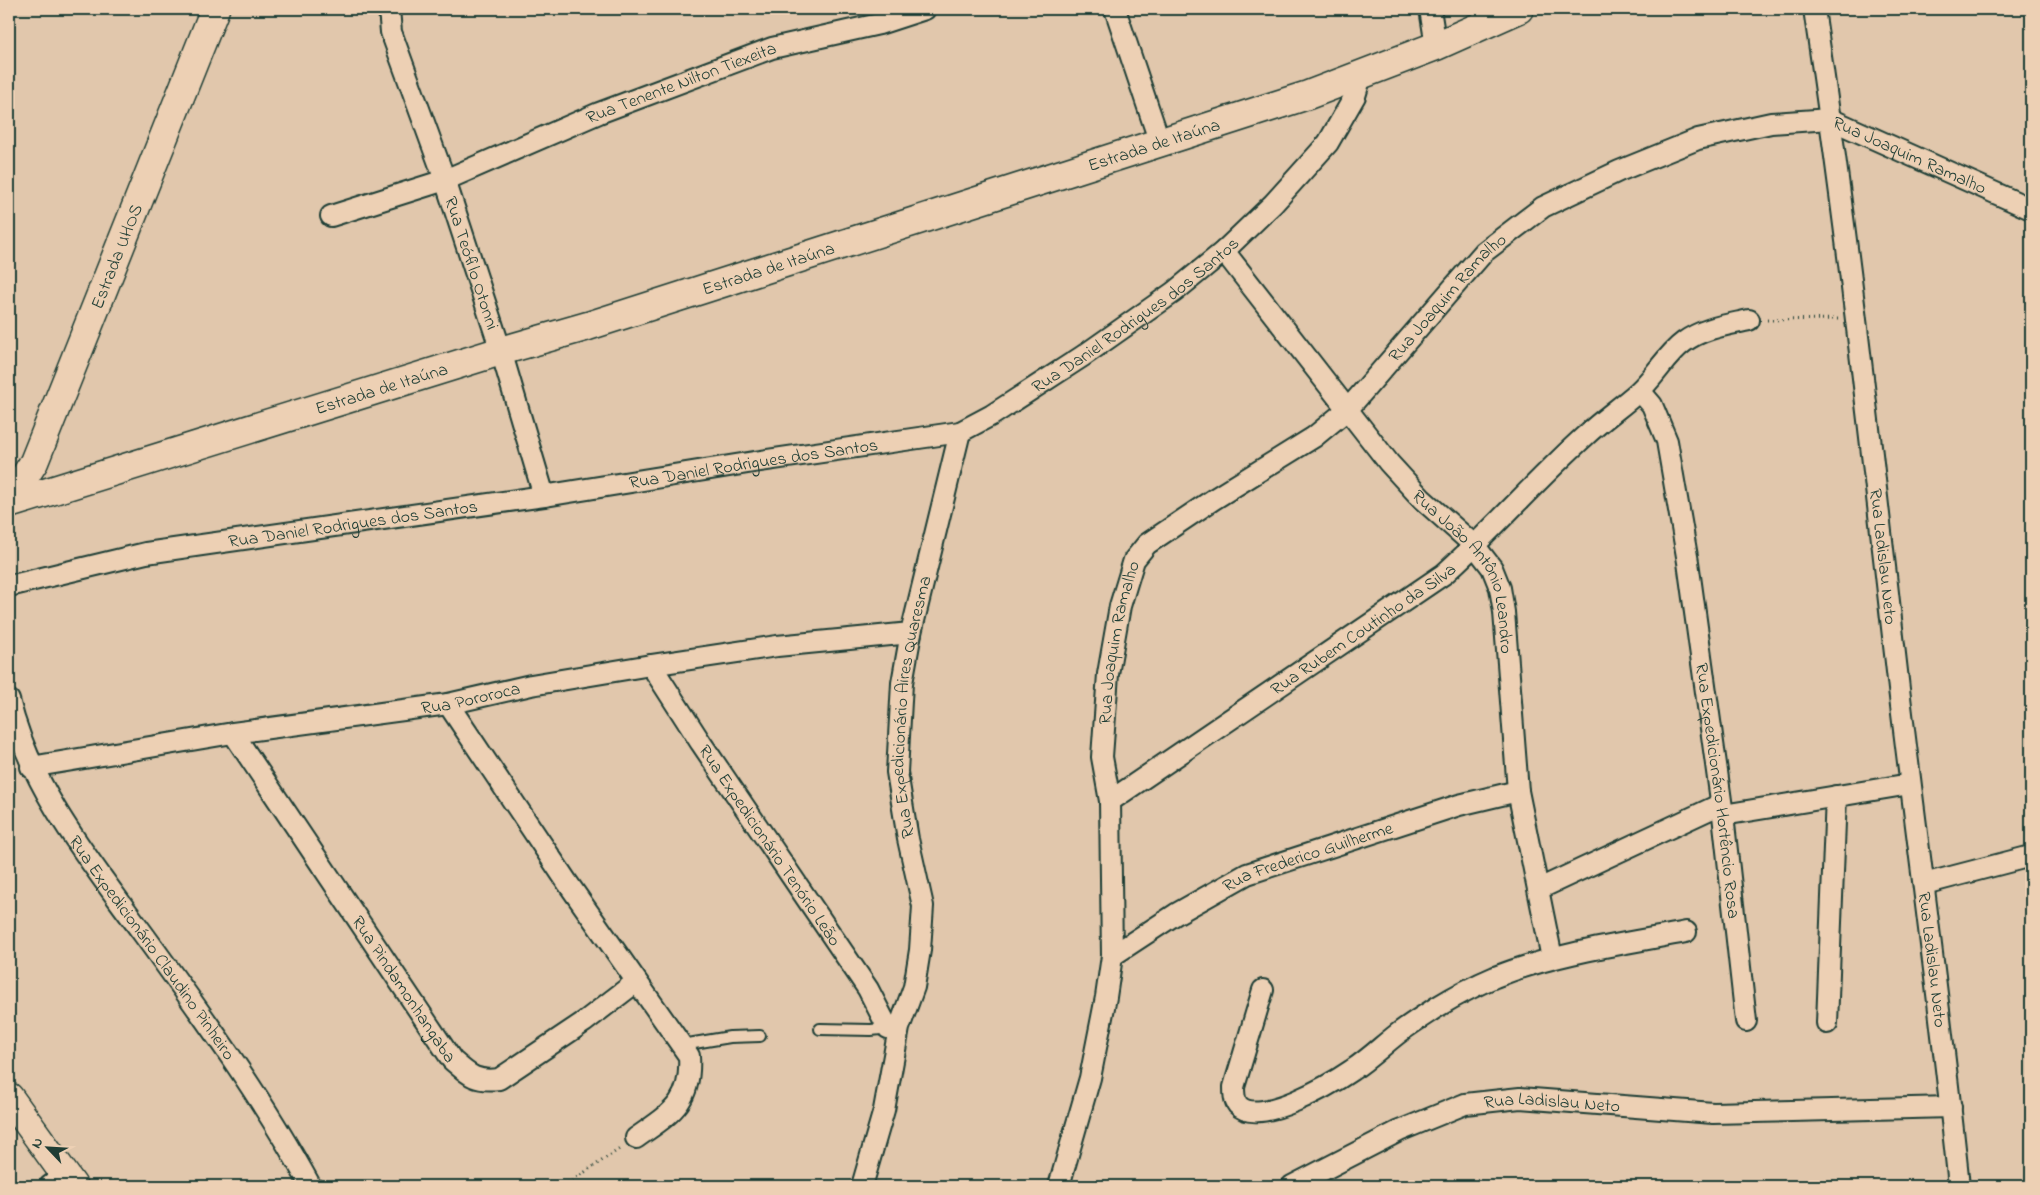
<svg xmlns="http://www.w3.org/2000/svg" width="2040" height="1195" font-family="'Indie Flower',sans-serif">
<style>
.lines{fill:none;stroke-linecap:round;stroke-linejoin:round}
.lane-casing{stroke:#1f3d34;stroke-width:14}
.street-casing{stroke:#1f3d34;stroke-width:24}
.secondary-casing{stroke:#1f3d34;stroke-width:31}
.path{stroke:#1f3d34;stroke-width:3;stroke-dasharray:1 4;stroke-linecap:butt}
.lane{stroke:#edd0b4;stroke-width:10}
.street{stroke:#edd0b4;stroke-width:20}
.secondary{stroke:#edd0b4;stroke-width:28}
.labels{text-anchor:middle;stroke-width:4;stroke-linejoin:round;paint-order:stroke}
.street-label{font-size:18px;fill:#1f3d34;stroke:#edd0b4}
</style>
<rect width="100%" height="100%" fill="#e1c7ac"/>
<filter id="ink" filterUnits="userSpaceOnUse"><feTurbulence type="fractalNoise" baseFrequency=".02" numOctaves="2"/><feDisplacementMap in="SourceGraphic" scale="10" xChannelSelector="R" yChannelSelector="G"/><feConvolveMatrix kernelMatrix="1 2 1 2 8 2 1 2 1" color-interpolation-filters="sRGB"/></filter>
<g filter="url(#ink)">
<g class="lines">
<defs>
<path id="lane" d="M820,1029L871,1030L891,1028
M682,1045L730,1037L760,1036"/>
<g id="street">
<path id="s1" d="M389,9L391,32L445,180L501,351L544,496"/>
<path d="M1115,9L1160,143"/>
<path d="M1430,9L1436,46"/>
<path id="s2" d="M1814,9C1848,235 1873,462 1899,689C1919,855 1942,1020 1959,1186"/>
<path id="s3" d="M331,216L445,180L599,113L772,48L879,24L925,9"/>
<path id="s4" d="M1224,251L1389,463L1422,499L1475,546L1492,568L1500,588L1504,612L1518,791L1552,958"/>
<path id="s5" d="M1640,391L1652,405L1667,441L1688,562L1723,815L1746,1021"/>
<path id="s6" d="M9,586L146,553L544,496L754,462L960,432L992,415L1083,356L1174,292L1224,251L1273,204L1328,143L1355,96L1361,76"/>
<path id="s7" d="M651,665L701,743L868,989L888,1028"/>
<path id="s8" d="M9,700C31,790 91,862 144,935C203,1016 262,1097 310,1185L309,1186"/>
<path d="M448,704L567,882L689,1056C692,1103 671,1113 636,1138"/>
<path id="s9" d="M233,733L452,1060C469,1075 475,1082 499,1079L584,1022L636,982"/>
<path id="s10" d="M31,767L233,733L448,704L531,685L651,665L777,646L911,633"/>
<path id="s11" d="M1110,801L1444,574C1493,530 1536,480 1585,436C1602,420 1621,407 1638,392C1655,377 1666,355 1684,342C1703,328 1727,325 1749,320"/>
<path d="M1723,815L1910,784"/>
<path d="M1924,884L2031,856"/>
<path d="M1539,889L1721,804"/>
<path id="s12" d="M1112,956L1176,914L1247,874L1459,805L1518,791"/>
<path d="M1263,990L1234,1087C1234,1093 1234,1100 1238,1105C1258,1128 1333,1083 1352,1070C1369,1059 1384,1044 1400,1032C1412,1023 1425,1015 1437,1007C1455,996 1476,985 1495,977C1556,953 1622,944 1686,932"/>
<path d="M1827,1023L1836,796"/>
<path d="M50,1186L65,1175"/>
<path id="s13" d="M862,1186L884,1110L899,1028L914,987L920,950L923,906L908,839L897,772L902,683L911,633L960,432"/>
<path id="s14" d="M1059,1186L1090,1078L1106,997L1112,956L1110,801L1102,757L1108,674L1120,606L1134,560L1147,544L1214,499L1314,437L1348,409L1484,252L1543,207L1619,171L1698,139L1771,123L1830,119L2031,209"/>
<path id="s15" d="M1292,1186L1399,1131L1465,1104L1520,1098L1713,1113L1951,1107"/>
</g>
<g id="secondary">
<path id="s16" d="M9,501L34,462L215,9"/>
<path id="s17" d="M9,504L501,351L588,326L1308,95L1436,46L1519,9"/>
<path d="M9,1097L73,1186"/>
</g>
</defs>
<!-- lane casing -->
<use href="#lane" class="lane-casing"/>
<!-- street casing -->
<use href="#street" class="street-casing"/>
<!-- secondary casing -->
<use href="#secondary" class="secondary-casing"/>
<!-- path -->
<path class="path" d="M1767,320L1838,319
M564,1186L621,1148"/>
<!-- lane -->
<use href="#lane" class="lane"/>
<!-- street -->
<use href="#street" class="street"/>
<!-- secondary -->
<use href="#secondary" class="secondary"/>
</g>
</g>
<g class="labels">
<!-- street labels -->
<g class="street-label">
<text dy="6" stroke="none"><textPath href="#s3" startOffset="375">Rua Tenente Nilton Tiexeita</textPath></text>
<text dy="6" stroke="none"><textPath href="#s17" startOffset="1200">Estrada de Itaúna</textPath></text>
<text dy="6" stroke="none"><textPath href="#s14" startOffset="1572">Rua Joaquim Ramalho</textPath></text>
<text dy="6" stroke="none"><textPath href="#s16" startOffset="268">Estrada UHOS</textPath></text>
<text dy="6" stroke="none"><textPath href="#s1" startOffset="268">Rua Teófilo Otonni</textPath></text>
<text dy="6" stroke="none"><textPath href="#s17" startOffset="795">Estrada de Itaúna</textPath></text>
<text dy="6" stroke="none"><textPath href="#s14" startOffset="1049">Rua Joaquim Ramalho</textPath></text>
<text dy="6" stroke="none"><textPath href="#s6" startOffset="1175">Rua Daniel Rodrigues dos Santos</textPath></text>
<text dy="6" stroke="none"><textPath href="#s17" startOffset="390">Estrada de Itaúna</textPath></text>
<text dy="6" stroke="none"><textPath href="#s6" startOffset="755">Rua Daniel Rodrigues dos Santos</textPath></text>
<text dy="6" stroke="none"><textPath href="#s6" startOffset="350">Rua Daniel Rodrigues dos Santos</textPath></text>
<text dy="6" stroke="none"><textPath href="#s2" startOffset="552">Rua Ladislau Neto</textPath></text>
<text dy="6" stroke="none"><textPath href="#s4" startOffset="406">Rua João Antônio Leandro</textPath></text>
<text dy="6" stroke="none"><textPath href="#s11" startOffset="306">Rua Rubem Coutinho da Silva</textPath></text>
<text dy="6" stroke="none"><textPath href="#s14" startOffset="552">Rua Joaquim Ramalho</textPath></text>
<text dy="6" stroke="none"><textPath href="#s10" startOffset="445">Rua Pororoca</textPath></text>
<text dy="6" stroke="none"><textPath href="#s13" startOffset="490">Rua Expedicionário Aires Quaresma</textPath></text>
<text dy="6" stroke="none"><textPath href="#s5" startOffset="411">Rua Expedicionário Hortêncio Rosa</textPath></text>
<text dy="6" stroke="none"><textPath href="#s7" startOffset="216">Rua Expedicionário Tenório Leão</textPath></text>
<text dy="6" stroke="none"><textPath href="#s12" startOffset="221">Rua Frederico Guilherme</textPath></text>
<text dy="6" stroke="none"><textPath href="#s8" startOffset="288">Rua Expedicionário Claudino Pinheiro</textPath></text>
<text dy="6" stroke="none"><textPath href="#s2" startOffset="958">Rua Ladislau Neto</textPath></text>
<text dy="6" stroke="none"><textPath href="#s9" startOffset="308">Rua Pindamonhangaba</textPath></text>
<text dy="6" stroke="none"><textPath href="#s15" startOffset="279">Rua Ladislau Neto</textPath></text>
</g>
</g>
<!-- margin -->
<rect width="2040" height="1195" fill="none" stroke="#edd0b4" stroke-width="30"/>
<rect x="15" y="15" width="2010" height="1165" fill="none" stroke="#1f3d34" stroke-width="2" filter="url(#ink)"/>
<!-- north arrow -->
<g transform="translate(48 1148) rotate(295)" stroke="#edd0b4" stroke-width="4" paint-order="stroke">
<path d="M0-4L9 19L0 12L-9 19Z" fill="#1f3d34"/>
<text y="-8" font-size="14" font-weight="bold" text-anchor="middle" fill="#1f3d34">N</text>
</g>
</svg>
